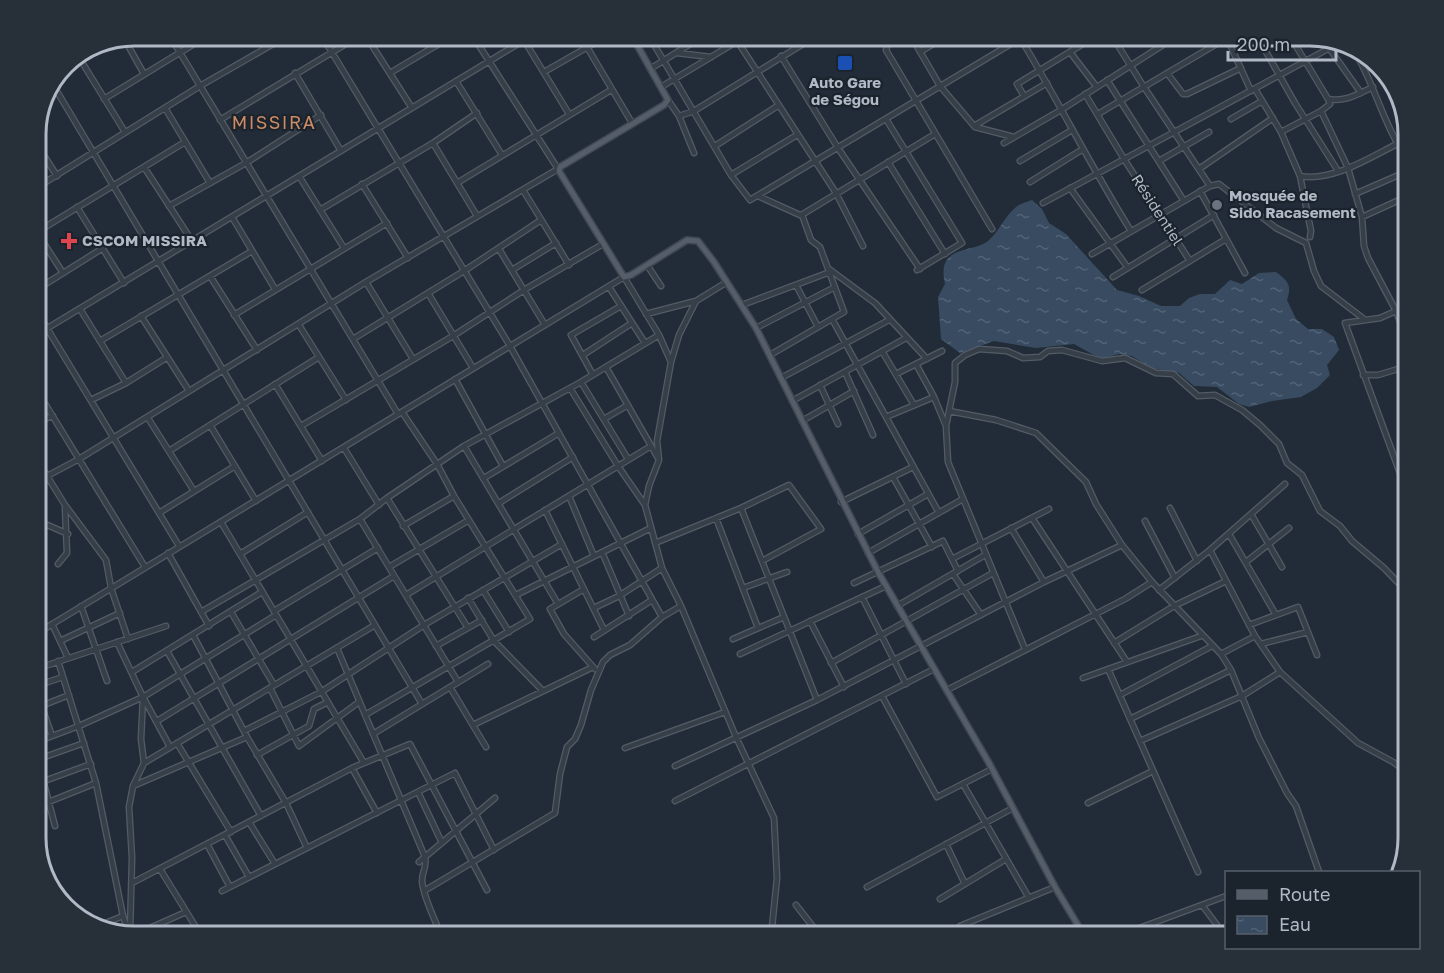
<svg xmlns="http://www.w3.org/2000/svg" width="1444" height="973" font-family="'Golos Text',sans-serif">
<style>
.water{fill:url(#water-ripples)}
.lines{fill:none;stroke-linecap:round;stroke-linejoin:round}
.minor-casing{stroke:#535c66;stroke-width:7}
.major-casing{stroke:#3f4752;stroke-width:8}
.minor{stroke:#363e48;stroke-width:4.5}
.major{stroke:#545d68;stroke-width:5}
.transit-dot{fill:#1a4fb4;stroke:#1b232d;stroke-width:2}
.worship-dot{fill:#6b7280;stroke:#1b232d;stroke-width:2}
.health-dot{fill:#e0444e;stroke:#1b232d;stroke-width:2}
.labels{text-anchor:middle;stroke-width:4.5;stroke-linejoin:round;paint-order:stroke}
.poi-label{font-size:15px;font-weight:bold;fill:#b0b9c5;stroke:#1b232d;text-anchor:start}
.street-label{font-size:15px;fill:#b0b9c5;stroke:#1b232d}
.quarter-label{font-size:18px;letter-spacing:1.5px;fill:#cd8c63;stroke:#1b232d}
.rim{fill:none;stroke:#b0b9c5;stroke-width:3}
</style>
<defs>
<pattern id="water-ripples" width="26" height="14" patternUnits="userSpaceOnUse" patternTransform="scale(1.5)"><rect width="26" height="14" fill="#384b61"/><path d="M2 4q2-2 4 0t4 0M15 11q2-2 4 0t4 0" fill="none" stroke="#526376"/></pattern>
</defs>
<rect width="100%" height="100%" fill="#222c38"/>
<!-- water -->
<path class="water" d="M1032,200L1042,209L1049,223L1066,234L1117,290L1139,296L1161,306H1180L1189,298L1200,294H1215L1230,280L1242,284L1259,273L1276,272C1288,281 1292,285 1287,300L1296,319L1308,329H1322L1334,337L1339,350L1327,365L1330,375L1317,388L1301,397L1272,401L1249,407L1239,404L1217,387L1194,386L1179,373L1151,368L1132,356L1119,354L1101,359L1074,344L1036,348L994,341L960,353L941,339L938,297L945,284C936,244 971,254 988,241C999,232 1004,217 1015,208C1019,204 1026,202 1032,200Z"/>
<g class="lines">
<defs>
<path id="minor" d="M170,36L398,414
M322,36L510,346L662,617
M366,36L412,108
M429,36L436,46
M649,36L731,175L750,200L1024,36
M734,36L836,193L863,246
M891,36L886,50L992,229
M911,36L940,86L975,127L1014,137
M1019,36C1058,100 1091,167 1131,231
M1112,36L1144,87L1210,186L1219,184L1276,228L1306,243L1314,271L1321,286L1364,319
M1257,36L1295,103L1338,171
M1290,36L1328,99L1330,104L1321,111L1348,168L1362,217L1364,246L1368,258L1396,311L1408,342
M1227,38L1251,91
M873,39L878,36
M125,40L144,74
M524,40L569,114
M587,47L632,123
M1329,48L1361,93
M1354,50C1375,85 1384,127 1408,160
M920,52L946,36
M1070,52L1096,86
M677,53L711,57
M781,56L838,148L920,269
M80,59L125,132
M64,66L70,62
M650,69L703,36
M544,72L607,36
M295,73L341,151
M390,73L452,36
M1167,73L1183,94H1187L1241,68
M1107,80L1184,201
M456,81L502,155
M661,87L746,36
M55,88L422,704
M1255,89L1281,132L1300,176L1311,231L1310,237
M1085,94L1124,159L1190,261
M1024,96L1017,84L1096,36
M104,99L207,36
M1328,99C1346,102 1358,94 1373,87
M668,100L679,116L694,153
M165,108L210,183
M1098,114L1230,36
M679,116L694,111L816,36
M886,119L962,243L917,270
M1231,119L1262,101
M220,120L359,36
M974,126L1047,83
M1281,132L1321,111
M36,143L57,176
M433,143L477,216
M1004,143L1061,110L1177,36
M715,146L779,105
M1020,161L1072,130
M1159,161L1209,132
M888,162L945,254
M144,167L192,241
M1199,169L1273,118
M731,175L797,135
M299,176L344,248
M1300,176C1332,182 1369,158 1397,144
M1030,182L1083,149
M457,183L611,90
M362,184L408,258
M36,188L200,86L287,36
M1070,188L1128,268
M523,190L569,265
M1200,191L1245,273
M1355,194L1408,171
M758,196L800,215L803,214L935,134
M1043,203L1337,44
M169,206L246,163L321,115
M77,207L124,283
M320,210L433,143L477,113
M232,217L275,289
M1362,217L1408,196
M36,231L63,273
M37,232L185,142
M499,249L545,325
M1092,254L1210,186
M647,265L661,286
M829,269L875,303L927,359
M512,270L556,243
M210,276L257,350
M1113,277L1214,215
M366,282L413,359
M796,285L818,327
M609,287L645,343
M36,290L103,248
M1142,290L1226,239
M428,293L473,368
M1408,302L1396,311L1380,318L1345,323L1408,495
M742,305L830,272
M80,309L126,383
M36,310L179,546
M646,314L696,301L727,282
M234,315L387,223
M141,316L189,391
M832,319L939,513
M299,325L346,400
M756,328L835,287
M36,335L531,36
M353,339L464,271L541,220
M100,341L252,251
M882,351L914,405
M583,355L632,323
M770,355L844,312L820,247L811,240L802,215
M916,364L934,397L946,426L948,462L1025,649
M606,367L658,458
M845,372L873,435
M896,374L942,351
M593,375L571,335L621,306
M1363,375H1378L1408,366
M781,378L889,320
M455,379L503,466
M581,382L628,459
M275,384L322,461
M820,385L838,424
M570,388L618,466L645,505L662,568L681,606L736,737L774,818L777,878L771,937
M36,389L145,567
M91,400L126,383L166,358
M792,401L906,338
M949,411L996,420L1036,433L1086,482L1096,504L1122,545L1152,582L1221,654L1231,670L1259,738L1287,793L1296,806L1319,872
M886,417L934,397
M148,418L194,491
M604,419L628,405
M802,421L854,391
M36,422L53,416
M210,425L256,501
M301,426L453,336L524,290L603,244
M946,426L955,382V363L965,355L979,349L1007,351L1023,358L1040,357L1048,351L1062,350L1102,361L1125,358L1156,373L1173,374L1198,396L1215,395L1242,410L1260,425L1279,444L1287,463L1302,475L1320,511L1340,526L1352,541L1384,568L1408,593
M464,446L558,604
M344,448L379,505
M169,451L319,357
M36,458L65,505L106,560L111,588L128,639
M893,477L932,547
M484,478L559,433
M36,482L79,459L366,282L558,169L473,36
M569,496L594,556
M387,498L468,628
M841,502L913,467
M499,503L573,457
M645,505L649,486L659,460L657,441L671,362L679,335L696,301
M741,508L817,700
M1170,508L1197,561
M545,510L604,630
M159,513L235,466
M1251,514L1282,567
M716,518L758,628
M1032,518L1127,662
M360,519L458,682
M36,520L68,534
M1145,521L1175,578
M221,522L364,763
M403,526L454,496
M1011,528L1044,582
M858,534L928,494
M1229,534L1276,615
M655,543L741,508L789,485L821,529L762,561
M1210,550L1255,636L1280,672L1358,743L1393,762L1408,773
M602,552L629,616
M168,553L209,626
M868,553L963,499
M240,554L308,512
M952,559L1049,509
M1246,562L1289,528
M58,564L67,553L65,508
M389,567L469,520
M953,574L981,615
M854,583L943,541L958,571
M743,588L787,572
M584,589L550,609L564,634L595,669
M483,590L509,632
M1159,590L1210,550L1285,484
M36,595L45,628
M406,595L651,446
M516,595L651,528
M862,597L906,684
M468,598L494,641L543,691
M81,606L107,681
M897,606L985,555
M594,608L619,596L662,568
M274,611L378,548
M201,612L360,519L387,498L464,446L581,382L659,335
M231,612L274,685
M810,621L844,687
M52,624L68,658
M1249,625L1298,607L1317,655
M36,634L624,277L659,335L671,362
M193,635L247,737L286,803L307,848
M594,637L652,600
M733,639L784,617
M60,641L120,613
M117,642L143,697L170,747
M1114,643L1174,606L1226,581
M1261,644L1308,632
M436,646L482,620
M337,648L425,857C427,870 422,870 422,881C423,897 436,922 442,937
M167,651L261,816
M740,654L886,586
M1221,654L1255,636
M58,661L96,783L123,916L130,936
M831,663L993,573
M36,669L166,626
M1108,669L1198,872
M132,672L262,592
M1083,678L1201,636
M36,686L63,677
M450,687L486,747
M270,688L299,746L359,702
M36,690L52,736
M947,690L1125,599L1152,582
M1120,695L1212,646
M882,696L937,797L992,769
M36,708L69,695
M365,715L530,619L454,496L437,464L402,412
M1130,719L1231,670
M157,721L394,576
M473,725L593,667
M244,731L321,692L424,625L562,544
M373,734L488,664
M1140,741L1242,696L1280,672
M36,742L79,726L143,697L276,615
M177,743L231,832
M625,748L725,712
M36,753L55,826
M257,755L309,726L314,709L328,702
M36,760L84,743
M144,763L375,625
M675,766L817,700L1044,582L1122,545
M352,768L377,813
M36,784L91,764
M963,784L1029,898
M133,786L247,737
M418,792L442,843
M675,801L934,669
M1088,803L1153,771
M36,807L96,783
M249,822L275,864
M225,835L249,877
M207,844L230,887
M946,844L965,884
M419,862L495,798
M160,869L202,937
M132,883L352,768L410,744L487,890
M867,887L1013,808
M222,891L455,773L494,850
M424,891L555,813L560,774L567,747L575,739L581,725L591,690L603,662L610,655L630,645L662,617L681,606
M940,899L1006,859
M796,905L821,937
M1202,905L1226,937
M161,924L169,937
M98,926L123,916
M130,933L132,858L129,807L133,786L144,763L141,739L143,697
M132,936L186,912
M862,937H867
M960,937V926L1055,887
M1115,937L1226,896"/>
<path id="major" d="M632,36L668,100L664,105L560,167L559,171L624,277L631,275L687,240L698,241L714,262L756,328L878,572L989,763L1055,887L1085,937"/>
</defs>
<!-- minor casing -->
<use href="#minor" class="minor-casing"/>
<!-- major casing -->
<use href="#major" class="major-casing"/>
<!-- minor -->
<use href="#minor" class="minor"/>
<!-- major -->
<use href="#major" class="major"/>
</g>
<!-- markers -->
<rect class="transit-dot" x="837" y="55" width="16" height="16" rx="3"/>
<circle class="worship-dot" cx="1217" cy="205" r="6"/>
<path class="health-dot" d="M66 232h6v6h6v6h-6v6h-6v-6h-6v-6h6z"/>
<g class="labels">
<!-- poi labels -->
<g class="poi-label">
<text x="845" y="88" text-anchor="middle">Auto Gare<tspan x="845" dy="17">de Ségou</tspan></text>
<text x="1229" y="201">Mosquée de<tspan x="1229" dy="17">Sido Racasement</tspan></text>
<text x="82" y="246">CSCOM MISSIRA</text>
</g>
<!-- street labels -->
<g class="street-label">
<text transform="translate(1157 210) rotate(57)" y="5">Résidentiel</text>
</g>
<!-- quarter labels -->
<g class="quarter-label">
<text x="274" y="129">MISSIRA</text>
</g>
</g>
<!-- crop -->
<path d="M0 0H1444V973H0ZM134 46H1310A88 88 0 0 1 1398 134V838A88 88 0 0 1 1310 926H134A88 88 0 0 1 46 838V134A88 88 0 0 1 134 46Z" fill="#272f39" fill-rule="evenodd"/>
<path class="rim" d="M134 46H1310A88 88 0 0 1 1398 134V838A88 88 0 0 1 1310 926H134A88 88 0 0 1 46 838V134A88 88 0 0 1 134 46Z"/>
<!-- legend -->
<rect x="1225" y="871" width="195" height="78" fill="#1b232d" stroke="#575f6a" stroke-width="1.5"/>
<rect x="1237" y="890" width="30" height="9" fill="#545d68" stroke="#575f6a" stroke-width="1.5"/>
<text x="1279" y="901" font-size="18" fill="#b0b9c5">Route</text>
<rect x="1237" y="916" width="30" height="18" fill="url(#water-ripples)" stroke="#575f6a" stroke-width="1.5"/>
<text x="1279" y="931" font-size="18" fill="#b0b9c5">Eau</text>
<!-- scale -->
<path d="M1228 51v9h108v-9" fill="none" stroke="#b0b9c5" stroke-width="3"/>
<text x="1237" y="51" font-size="18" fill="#b0b9c5" stroke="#1b232d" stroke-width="4.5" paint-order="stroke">200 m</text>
</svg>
